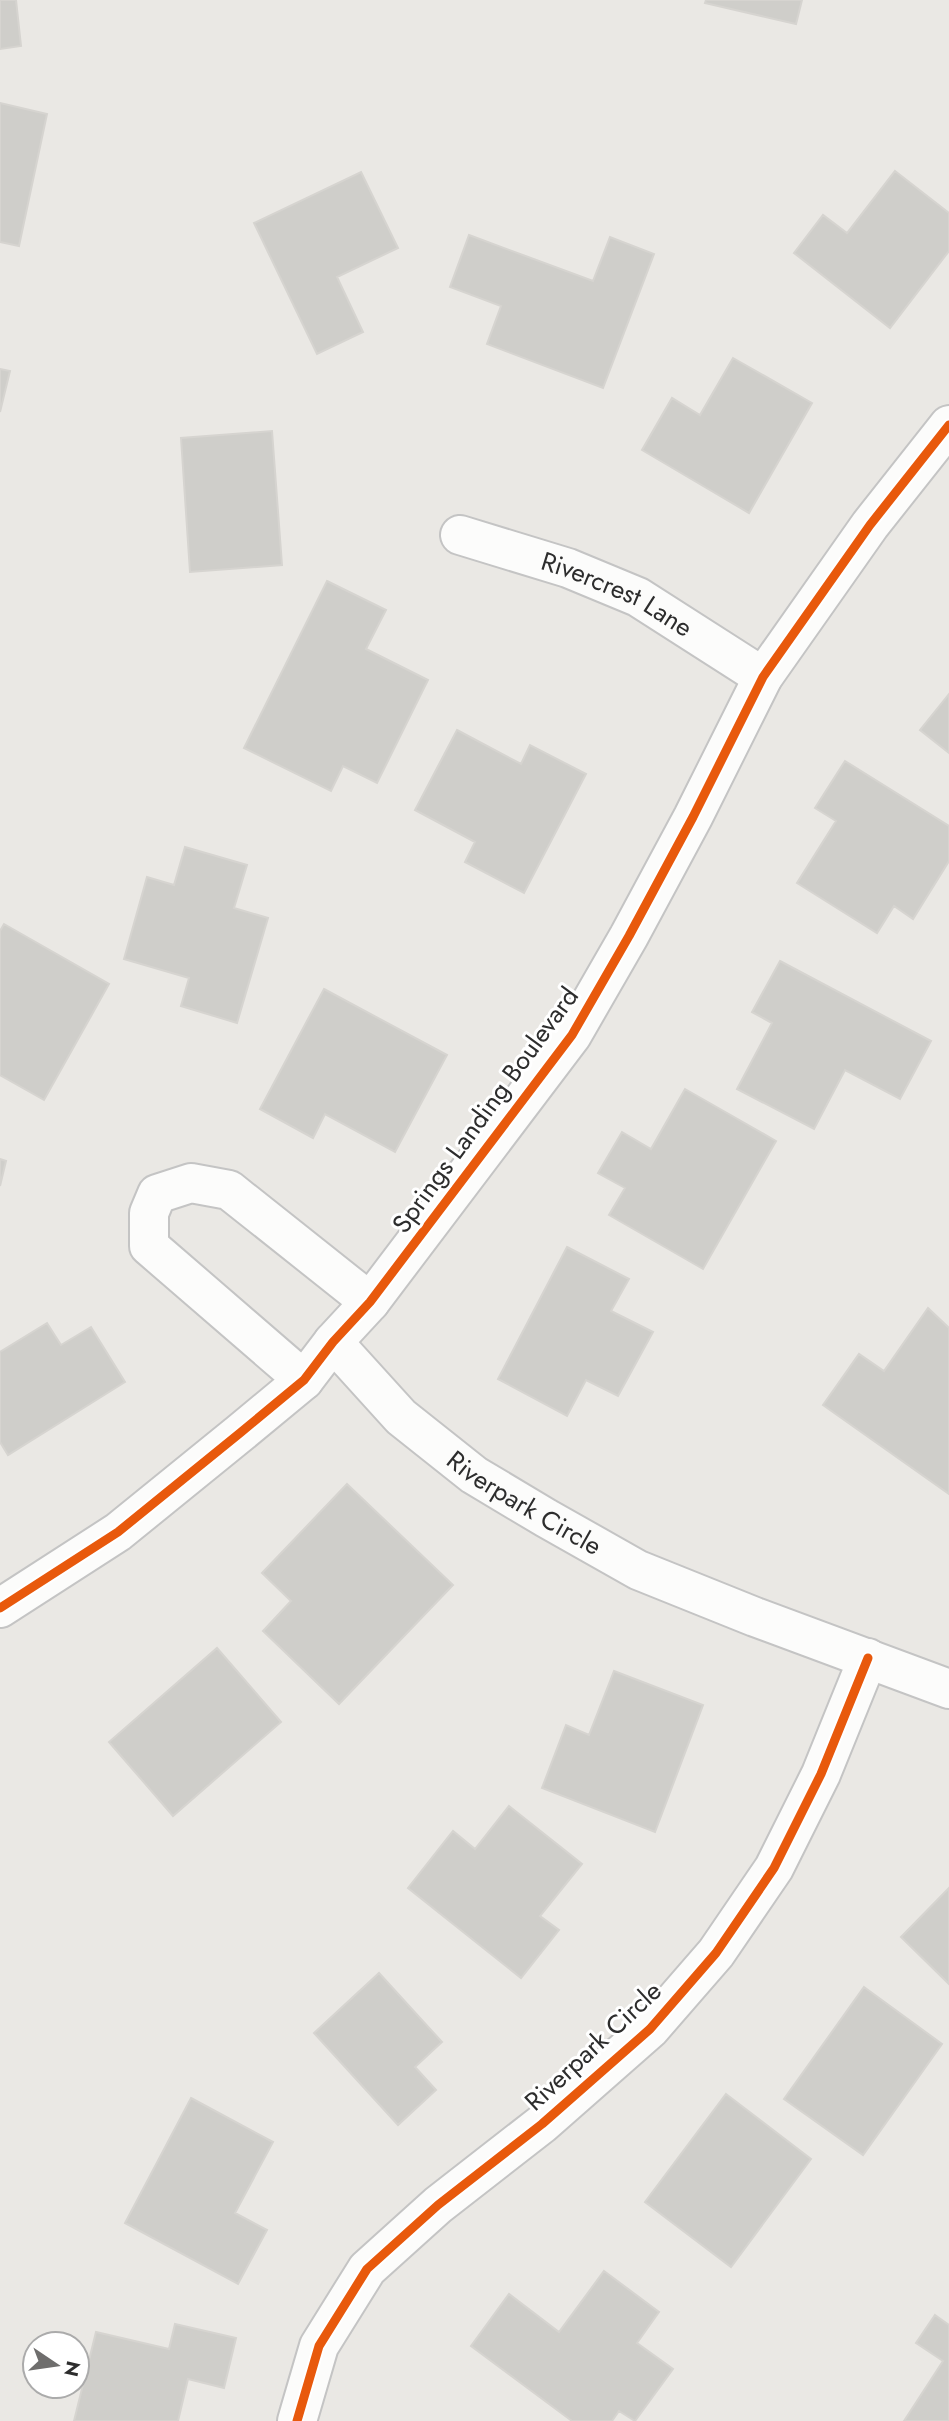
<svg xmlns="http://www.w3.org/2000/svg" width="949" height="2421" font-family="Jost,sans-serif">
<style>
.building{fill:#cfceca;stroke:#d6d4d0;stroke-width:2}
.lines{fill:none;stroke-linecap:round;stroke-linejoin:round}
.minor-casing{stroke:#c4c4c4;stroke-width:42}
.minor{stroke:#fcfcfb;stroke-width:38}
.cycleway-casing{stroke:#fff;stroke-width:13}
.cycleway{stroke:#e8590c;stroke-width:9}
.labels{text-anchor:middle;stroke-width:6;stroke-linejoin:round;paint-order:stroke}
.street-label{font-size:26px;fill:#2d2d2d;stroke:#fff}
</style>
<rect width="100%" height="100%" fill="#eae8e4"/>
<!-- building -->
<path class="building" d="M0,0H16L21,46L0,49Z
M706,0H802L796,24L705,3Z
M0,103L47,114L19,246L0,242Z
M895,171L949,213V251L890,328L794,253L823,215L847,233Z
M361,172L398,248L337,277L363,332L317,354L254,223Z
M469,235L593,281L610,237L654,254L603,388L487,344L501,306L450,287Z
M733,358L812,403L749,513L642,450L672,398L700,415Z
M0,369L10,371L0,412Z
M272,431L282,565L190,572L181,438Z
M327,581L386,610L366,649L428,680L377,783L343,766L331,791L244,748Z
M949,694V753L920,730Z
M457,730L521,764L530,745L586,774L524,893L465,862L475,842L415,810Z
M845,761L949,826V861L913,919L894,906L877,933L797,883L836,821L815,808Z
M185,847L247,865L234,908L268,918L237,1023L181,1006L189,978L124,959L147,877L174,885Z
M4,924L109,984L44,1100L0,1075V931Z
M780,961L931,1041L900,1099L845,1070L814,1129L737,1089L772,1023L752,1012Z
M324,989L447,1055L395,1152L325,1114L313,1138L260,1109Z
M685,1089L776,1141L703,1269L609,1215L625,1188L598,1173L622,1132L651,1149Z
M0,1159L6,1161L0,1186Z
M567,1247L629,1279L611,1311L653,1332L618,1396L586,1380L567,1416L498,1379Z
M928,1308L949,1328V1494L823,1405L859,1354L884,1371Z
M47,1323L61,1345L91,1327L125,1382L8,1455L0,1442V1352Z
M347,1484L453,1585L339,1704L263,1631L291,1601L262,1573Z
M217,1648L281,1722L173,1816L109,1742Z
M614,1671L703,1705L655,1832L542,1788L566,1725L589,1735Z
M509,1806L582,1864L540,1916L559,1930L521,1978L408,1888L453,1831L475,1849Z
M949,1888V1984L901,1937Z
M379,1973L442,2042L415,2067L436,2090L398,2125L314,2033Z
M864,1987L942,2044L863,2155L784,2099Z
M726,2094L811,2159L731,2267L645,2202Z
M191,2098L273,2142L235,2213L267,2230L238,2284L125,2223Z
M604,2271L659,2312L637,2343L673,2369L635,2421L619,2411L612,2421H572L471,2346L509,2294L559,2332Z
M935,2315L949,2325V2421H904L943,2361L916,2343Z
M175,2324L236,2338L224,2388L188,2379L178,2421H74L96,2332L169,2349Z"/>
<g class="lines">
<defs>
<g id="minor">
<path id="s1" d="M460,535L568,568L638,597L763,677"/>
<path id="s2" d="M333,1342L401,1417L474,1475L546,1518L638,1570L755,1617L949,1689"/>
<path d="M304,1380L149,1246V1213L157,1194L191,1183L229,1190L370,1302"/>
<path d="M0,1608L118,1532L240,1433L304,1380L333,1342L370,1302L572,1035L629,936L693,817L763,677L870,525L949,425"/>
<path d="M297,2421L319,2346L367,2269L438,2205L542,2124L650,2029L716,1953L774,1868L821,1774L868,1658"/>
</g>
</defs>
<!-- minor casing -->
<use href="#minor" class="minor-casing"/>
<!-- minor -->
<use href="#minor" class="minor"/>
<defs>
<path id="cycleway" d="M0,1608L118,1532L240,1433L304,1380L333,1342L370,1302L572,1035L629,936L693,817L763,677L870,525L949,425
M297,2421L319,2346L367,2269L438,2205L542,2124L650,2029L716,1953L774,1868L821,1774L868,1658"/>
</defs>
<!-- cycleway casing -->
<use href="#cycleway" class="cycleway-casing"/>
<!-- cycleway -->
<use href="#cycleway" class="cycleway"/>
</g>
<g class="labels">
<!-- street labels -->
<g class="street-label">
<text dy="9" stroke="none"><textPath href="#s1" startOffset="168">Rivercrest Lane</textPath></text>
<text transform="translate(485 1110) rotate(-54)" y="9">Springs Landing Boulevard</text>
<text dy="9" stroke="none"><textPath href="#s2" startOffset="252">Riverpark Circle</textPath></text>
<text transform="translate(593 2046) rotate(-43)" y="9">Riverpark Circle</text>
</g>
</g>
<!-- north arrow -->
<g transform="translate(56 2365) rotate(103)"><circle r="33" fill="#ffffff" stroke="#ababab" stroke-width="2"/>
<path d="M0-5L12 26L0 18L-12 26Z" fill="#6f6e6d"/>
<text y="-10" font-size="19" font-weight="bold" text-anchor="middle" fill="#2d2d2d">N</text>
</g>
</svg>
